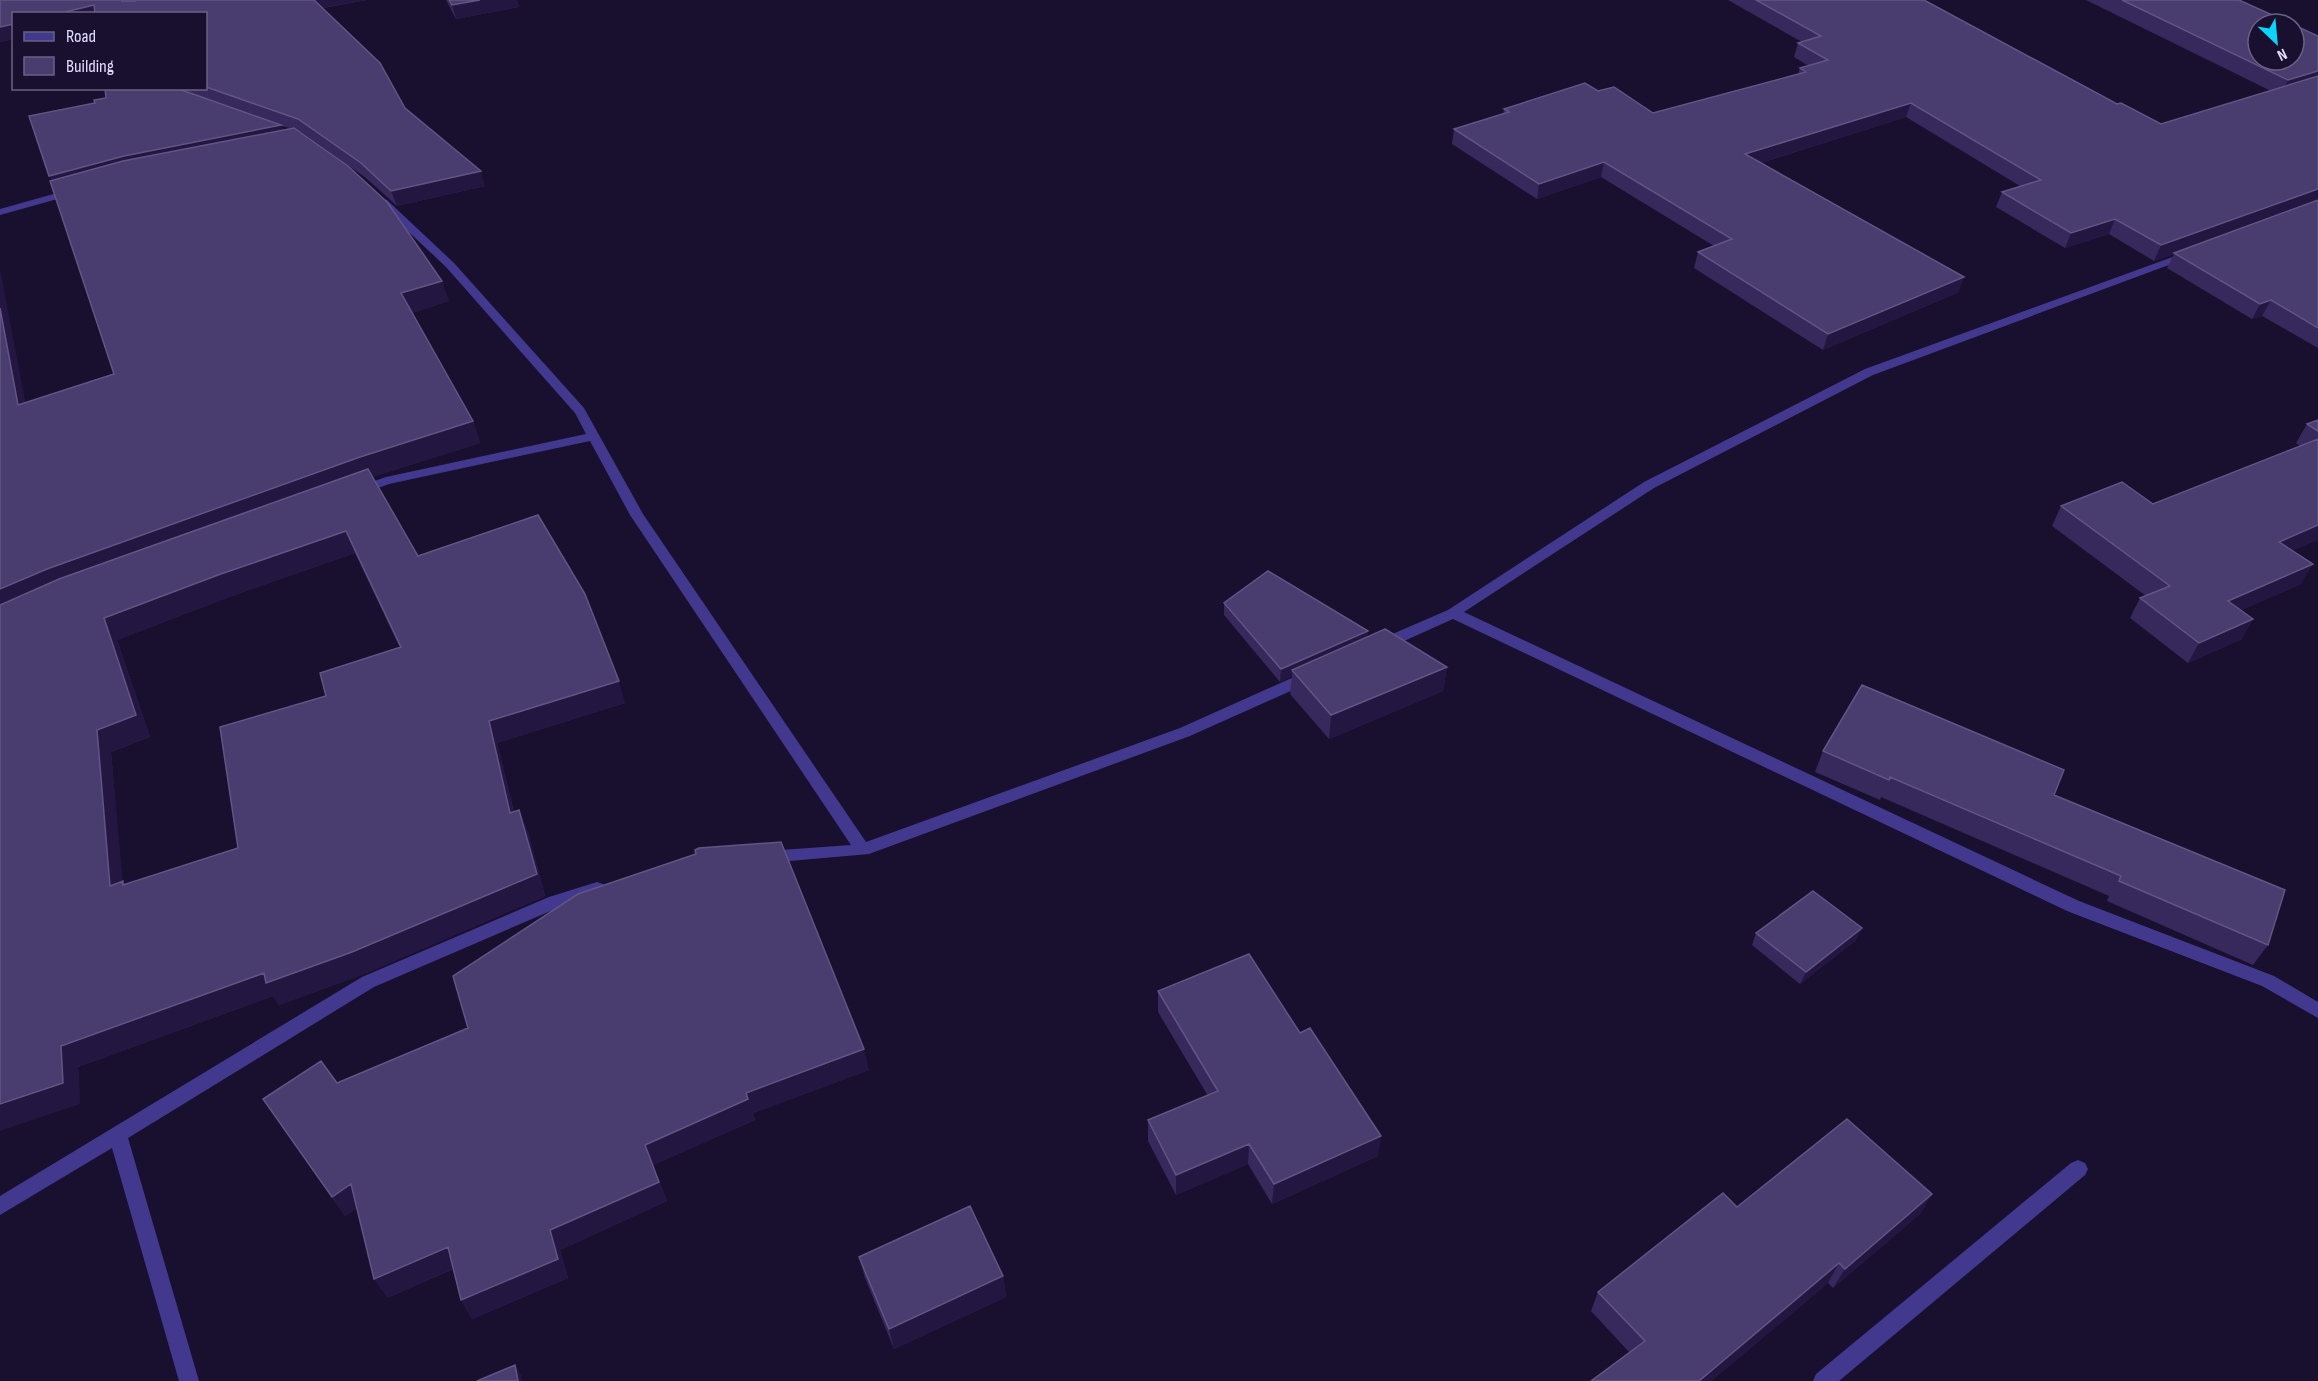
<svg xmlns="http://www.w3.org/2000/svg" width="2318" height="1381" font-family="'Sofia Sans Condensed',sans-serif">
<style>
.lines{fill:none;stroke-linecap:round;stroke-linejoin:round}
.street{fill:#42398f;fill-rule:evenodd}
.wall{fill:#37295c;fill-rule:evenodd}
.shaded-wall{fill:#231742}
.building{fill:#493c6e;stroke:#625584;stroke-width:1.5;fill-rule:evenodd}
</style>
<rect width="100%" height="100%" fill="#18102e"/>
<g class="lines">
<!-- street -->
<path class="street" d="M123,0H133L139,14H130Z
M75,188L80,191L79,193L0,215V209Z
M383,199L387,200L454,263L584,408L643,514L866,842L1180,728L1303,673L1308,672L1315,677L1313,681L1190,736L869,854L767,863L761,861L759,857L761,853L767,851L851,845L630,515L590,441L389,484L359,495L352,491L354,488L386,477L586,434L575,413L446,267L379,204L378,202Z
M2189,251L2193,252V256L1873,375L1654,488L1464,612L2079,901L2274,976L2318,1002V1018L2262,986L2067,911L1453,619L1384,650L1379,651L1372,646L1374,642L1448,610L1644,482L1865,369Z
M597,882L603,884L605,889L603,894L560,907L374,987L128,1138L199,1381H179L112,1148L0,1215V1196L362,977L549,897Z
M2078,1160L2085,1163L2088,1169L2085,1175L1839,1381H1813L1816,1374L2071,1163Z"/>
</g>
<!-- wall -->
<path class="wall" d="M0,0L122,1H134V0H367L323,8L405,108L485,186L397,206L366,178L301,132L449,301L412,313L473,421L480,443L372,477L418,556L625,703L497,743L514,812L528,832L545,896L364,974L279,1005L273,996L78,1067L80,1104L25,403L114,374L51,180L182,90L180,88H206V14H14V39L1,42L0,40ZM281,126L290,128L283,130ZM355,553L400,648L326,696L238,848L125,884L122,882L111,752L150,737L117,640L229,597Z
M446,0H517L519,7L456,19Z
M1728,0H1924L2117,104L2161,124L2271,91L2086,0H2239L2318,36V348L2262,316L2252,319L2167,268L2174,254L2154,261L2109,234L2065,248L1996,207L2002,192L2020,186L1906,117L1761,163L1959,292L1823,350L1694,268L1698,252L1714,246L1601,177L1537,199L1452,144L1454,129L1503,114L1504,109L1598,91L1653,113L1798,74L1800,68L1809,66L1794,57L1798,43L1802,42Z
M2318,420V540L2292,550L2301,584L2241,610L2242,639L2188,663L2130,618L2140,598L2146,596L2052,526L2061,506L2153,504L2300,446L2296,443L2307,424Z
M1224,603L1368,631L1367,637L1447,667L1443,691L1329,739L1290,694L1292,676L1280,682L1224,615Z
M1823,751L2054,795L2268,945L2253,965L2107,901L2109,896L1881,797L1880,800L1815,772Z
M1756,933L1856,940L1800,984L1752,945Z
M1158,991L1378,1156L1272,1204L1248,1164L1176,1195L1148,1141V1120L1208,1096L1158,1012Z
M869,1070L753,1113L755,1120L653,1165L667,1201L560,1250L568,1278L472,1319L461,1300L453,1269L387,1298L357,1208L345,1216L263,1099L337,1083Z
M1932,1194L1920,1214L1833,1288L1828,1283L1711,1381H1591L1629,1352L1591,1311L1598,1292L1737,1207Z
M859,1257L1003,1276L1006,1297L894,1349L865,1278Z"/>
<!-- shaded-wall -->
<path class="shaded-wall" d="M311,0H367L315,9Z
M480,0H517L519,7L456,19L452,5Z
M94,5L98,14H57Z
M14,24V39L1,42L0,40V27Z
M2318,71V84L2280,95L2288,80Z
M1911,103L1906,117L1741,169L1745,154Z
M281,125L287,139L57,191L49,176L124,156Z
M1604,162L1601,177L1537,199L1539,184Z
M481,171L485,186L397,206L391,191Z
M2318,189V202L2154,261L2161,245Z
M2115,219L2109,234L2065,248L2071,233Z
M0,269L30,427L18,405L0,308Z
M1964,277L1959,292L1823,350L1828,334Z
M442,281L449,301L409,314L401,293Z
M2271,300L2262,316L2252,319L2260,304Z
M473,421L480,443L369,478L0,618V589L47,569L360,457Z
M2318,525V540L2268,561L2279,542Z
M346,531L355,553L229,597L117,640L150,737L111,752L125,907L110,886L97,730L104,618L218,575Z
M2313,564L2301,584L2217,621L2228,601Z
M2253,619L2242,639L2188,663L2199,643Z
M1368,631L1366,644L1292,670V676L1280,682L1281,669Z
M1447,667L1443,691L1329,739L1331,715Z
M619,681L625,703L497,743L519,835L510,813L489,721Z
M519,810L528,832L545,896L364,974L279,1005L273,996L78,1067L80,1104L0,1131V1104L61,1046Z
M1862,928L1856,940L1800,984L1806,972Z
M864,1049L869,1070L753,1113L755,1120L653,1165L667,1201L560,1250L568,1278L472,1319L461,1300L550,1230L645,1145L746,1093Z
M1381,1136L1378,1156L1272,1204L1274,1184Z
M1249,1144L1248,1164L1176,1195V1175Z
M351,1184L364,1204L345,1216L332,1197Z
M1932,1194L1920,1214L1833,1288L1845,1269Z
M448,1247L459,1266L387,1298L374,1279Z
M1839,1263L1828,1283L1711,1381H1699Z
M1003,1276L1006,1297L894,1349L889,1329Z
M515,1365L521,1375L522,1381H518Z"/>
<!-- building -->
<path class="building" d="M0,0H122V1H135V0H314L380,63L405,108L481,171L391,191L361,163L298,119L206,87V14H95L94,5L57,14H14V24L0,27Z
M449,0H480L452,5Z
M1756,0H1924L2117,104L2121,103L2161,124L2318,76V189L2161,245L2115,219L2071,233L2002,192L2041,180L1911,103L1745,154L1964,277L1828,334L1698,252L1732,239L1604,162L1539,184L1454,129L1509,112L1504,109L1585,83L1598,91L1614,87L1653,113L1806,72L1800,68L1828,60L1798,43L1821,36Z
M2122,0H2239L2292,24H2258V60H2294V25L2318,36V71L2288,80Z
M105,88H176L281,125L124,156L49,176L29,116L95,103L94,100L106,98Z
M294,128L348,166L387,202L442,281L401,293L473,421L360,457L47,569L0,589V308L18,405L114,374L50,181L123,161Z
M2318,200V328L2271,300L2260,304L2174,253Z
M2318,420V431L2307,424Z
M2318,439V525L2279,542L2313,564L2228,601L2253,619L2199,643L2140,598L2170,586L2061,506L2122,482L2153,504Z
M368,469L418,556L538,515L585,594L619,681L489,721L510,813L519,810L537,874L352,952L266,983L264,973L61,1046L63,1083L0,1104V605L59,579ZM346,531L401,647L320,673L326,696L220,727L238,848L123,885V881L110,886L97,730L136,715L104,618L218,575Z
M1268,571L1368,631L1281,669L1224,603Z
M1385,629L1447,667L1331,715L1292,670Z
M1862,685L2064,770L2054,795L2285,890L2268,945L2119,881L2121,876L1890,777L1889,780L1823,751Z
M781,842L864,1049L746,1093L748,1099L645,1145L659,1182L550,1230L558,1259L461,1300L448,1247L374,1279L351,1184L332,1197L263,1099L321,1061L337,1083L468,1028L453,976L578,894L696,854L695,850L699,848Z
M1813,891L1862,928L1806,972L1756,933Z
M1249,954L1300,1033L1310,1028L1381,1136L1274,1184L1249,1144L1176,1175L1148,1120L1218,1091L1158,991Z
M1847,1119L1932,1194L1845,1269L1839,1263L1699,1381H1591L1645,1341L1598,1292L1723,1193L1737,1207Z
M970,1206L1003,1276L889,1329L859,1257Z
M515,1365L518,1381H477Z"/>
<!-- legend -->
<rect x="12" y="12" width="195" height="78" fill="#18102e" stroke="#696282" stroke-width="1.5"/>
<rect x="24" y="32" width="30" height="9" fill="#42398f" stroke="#696282" stroke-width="1.5"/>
<text x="66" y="42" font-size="18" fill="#e3ddff">Road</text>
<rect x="24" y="57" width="30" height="18" fill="#493c6e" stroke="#696282" stroke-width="1.5"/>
<text x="66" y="72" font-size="18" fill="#e3ddff">Building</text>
<!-- north arrow -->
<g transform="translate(2276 42) rotate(154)"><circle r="28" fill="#18102e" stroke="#696282" stroke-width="1.5"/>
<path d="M0-4.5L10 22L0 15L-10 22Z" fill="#09d5ff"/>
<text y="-9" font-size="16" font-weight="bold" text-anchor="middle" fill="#e3ddff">N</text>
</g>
</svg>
